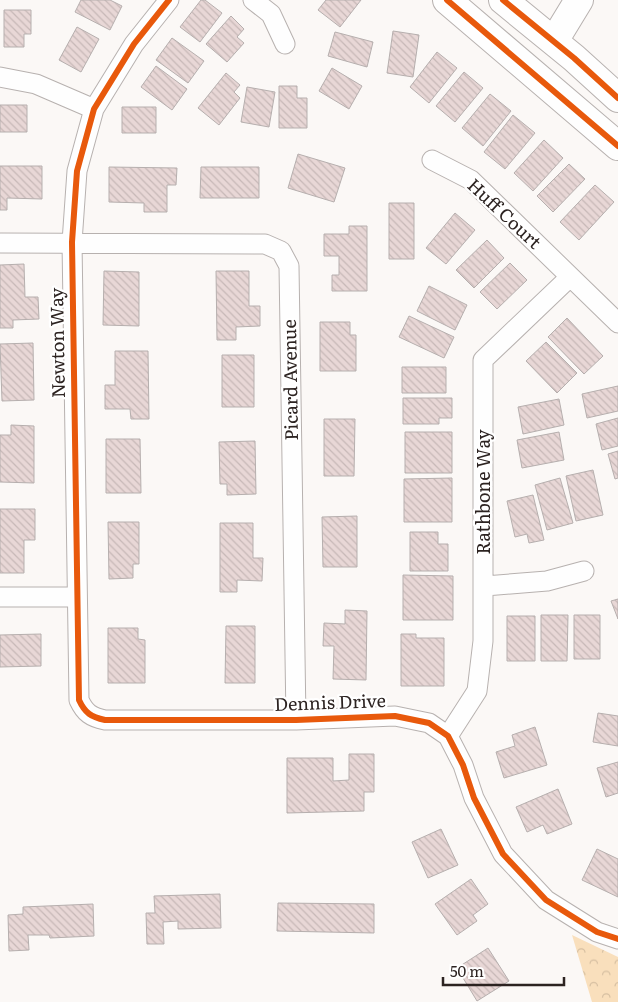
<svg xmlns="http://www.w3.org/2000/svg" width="618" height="1002" font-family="Literata,serif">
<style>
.forest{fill:url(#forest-crowns)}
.building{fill:url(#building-back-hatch);stroke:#b6afae}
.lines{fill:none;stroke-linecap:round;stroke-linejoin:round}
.street-casing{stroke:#b7b1af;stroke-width:21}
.secondary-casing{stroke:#b7b1af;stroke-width:30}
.street{stroke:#fefefe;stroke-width:19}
.secondary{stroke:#fefefe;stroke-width:28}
.cycleway-casing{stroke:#fff;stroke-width:9}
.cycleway{stroke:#e8590c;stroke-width:6}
.labels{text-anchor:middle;stroke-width:4.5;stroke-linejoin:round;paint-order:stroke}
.street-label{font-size:18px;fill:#2c2321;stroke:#fff}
</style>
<defs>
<pattern id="forest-crowns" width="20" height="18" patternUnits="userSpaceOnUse" patternTransform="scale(1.25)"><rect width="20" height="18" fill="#f9dfbc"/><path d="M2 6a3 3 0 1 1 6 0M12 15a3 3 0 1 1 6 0" fill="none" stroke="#d6bfa1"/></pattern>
<pattern id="building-back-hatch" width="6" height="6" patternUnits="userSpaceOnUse" patternTransform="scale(1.25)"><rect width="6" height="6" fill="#e8d7d6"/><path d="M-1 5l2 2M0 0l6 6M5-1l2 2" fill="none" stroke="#c7b8b7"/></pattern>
</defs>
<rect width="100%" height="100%" fill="#fbf8f6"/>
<!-- forest -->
<path class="forest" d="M572,935L618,957V1002H592Z"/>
<!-- building -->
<path class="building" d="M81,0H110L122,6L110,30L75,12Z
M201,0H205L222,13L200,42L180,27Z
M326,0H361L340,27L318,10Z
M4,10H31V34H24V47H4Z
M231,16L244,29L237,37L244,43L227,62L206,44Z
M77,27L99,39L81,72L59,60Z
M393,31L419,35L413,77L387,73Z
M335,32L373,42L367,67L328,56Z
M172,38L204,61L188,83L156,60Z
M437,52L457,68L429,103L410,87Z
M156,66L187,89L172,110L141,87Z
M332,68L362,86L349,109L319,91Z
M464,72L483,88L455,122L436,106Z
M226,73L240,85L234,92L240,98L219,125L198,108Z
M279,86H297V98H307V128H279Z
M247,87L275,92L269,127L241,122Z
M490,94L511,111L483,146L462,128Z
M0,105H27V132H0Z
M122,107H156V133H122Z
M513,115L535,133L505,169L484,152Z
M544,140L563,158L533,191L514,173Z
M298,154L345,168L334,202L288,188Z
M569,164L585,179L553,212L537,196Z
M0,166H42V199L7,198V210H0Z
M109,167L177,168L176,185H167V212H144V203L109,202Z
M201,167H259V198H200Z
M595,185L614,202L579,240L560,222Z
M389,203H414V259H389Z
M455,213L475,230L446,264L426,248Z
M349,226H367V291H332V275H339V256H324V234H349Z
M487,240L504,258L474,288L456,270Z
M510,263L527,280L497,309L480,292Z
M24,264L25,297H38L39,319L13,320V328H0V265Z
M104,271L139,272V326L103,325Z
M216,271H249V306H260V326L236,327V340H217Z
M429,286L467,305L455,330L417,311Z
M409,316L454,337L444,358L399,337Z
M567,318L603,356L584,374L548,337Z
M320,322H350V335H356V371H320Z
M546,342L577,373L557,393L526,361Z
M33,343L34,400L2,401L0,344Z
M115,351H148L149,419H131L130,409H105V385H115Z
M222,355H254V407H222Z
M402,367H446V393H402Z
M618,386V411L587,418L582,394Z
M403,398H452V418H439V424H403Z
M559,399L564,425L523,434L518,407Z
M618,418V446L602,450L596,424Z
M324,419H355L354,476H324Z
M11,425L34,426V483L0,482V435H11Z
M405,432H452V473H405Z
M559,432L564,460L522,468L517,440Z
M106,439H140L141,493H106Z
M255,441L256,494L227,495V484H220L219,442Z
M618,451V478L615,479L608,454Z
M593,470L603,515L576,521L566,476Z
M452,478V522H404V479Z
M560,478L573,523L547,530L535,485Z
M533,495L544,540L529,543L527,534L515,537L507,501Z
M0,509H35V540H24V573H0Z
M357,516V567H323L322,517Z
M108,522H139V564H133V578L109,579Z
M220,523H253V558H263L262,581L237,580V592H220Z
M410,532H438V544H448V571H410Z
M403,575L453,576V620H403Z
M618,599V619L611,601Z
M345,610L367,611L366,680L333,679L334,646H323L324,623L345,624Z
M541,615H568L567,661H541Z
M574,615H600V659H574Z
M507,616H535V661H507Z
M226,626H255V683H225Z
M108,628H138V639L145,640V683H108Z
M41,634V666L0,667V635Z
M401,634H416V638H444V686H401Z
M598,713L618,716V746L593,742Z
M535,727L547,765L504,778L496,752L515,746L512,735Z
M349,754H374V792H364V811L287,813V758H333V781L349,780Z
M618,762V793L606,797L597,768Z
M558,789L572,824L547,834L543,825L527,832L516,807Z
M441,829L458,865L428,878L412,842Z
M597,849L618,859V897L582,880Z
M471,879L488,904L473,915L477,921L457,935L435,904Z
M220,894L221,928L178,929V921L163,922L164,944H147L146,913H155L154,896Z
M278,903L374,904V933L277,931Z
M93,904L94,936L50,938L49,935H28L29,950L9,951L8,915L23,914V907Z
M488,948L509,981L477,1001L457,968Z"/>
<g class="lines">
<defs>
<path id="street" d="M169,0L134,44L94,109L77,171L72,242L79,700C85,713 91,717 105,720H296L395,716L429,723L448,736L463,765L474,798L503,854L546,900L597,932L618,939
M253,0L271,14L285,44
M0,77L36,84L94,109
M432,160L471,180L618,323
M0,243L265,244L281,251L289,266L296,720
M485,586L547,581L584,571
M0,597H76
M448,736L477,691L483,641V360L570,277"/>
<path id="secondary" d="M447,0L618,146
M503,0L574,58L618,98
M554,41L579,0"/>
</defs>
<!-- street casing -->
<use href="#street" class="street-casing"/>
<!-- secondary casing -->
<use href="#secondary" class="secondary-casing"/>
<!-- street -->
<use href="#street" class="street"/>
<!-- secondary -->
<use href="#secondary" class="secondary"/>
<defs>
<path id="cycleway" d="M169,0L134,44L94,109L77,171L72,242L79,700C85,713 91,717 105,720H296L395,716L429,723L448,736L463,765L474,798L503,854L546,900L597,932L618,939
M447,0L618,146
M503,0L574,58L618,98"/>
</defs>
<!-- cycleway casing -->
<use href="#cycleway" class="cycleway-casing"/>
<!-- cycleway -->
<use href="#cycleway" class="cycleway"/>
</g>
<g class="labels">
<!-- street labels -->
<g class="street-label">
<text transform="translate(504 214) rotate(43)" y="6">Huff Court</text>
<text transform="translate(58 343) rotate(-91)" y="6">Newton Way</text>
<text transform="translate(291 380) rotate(-91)" y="6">Picard Avenue</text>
<text transform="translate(484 492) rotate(-90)" y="6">Rathbone Way</text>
<text transform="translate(330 703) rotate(-2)" y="6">Dennis Drive</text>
</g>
</g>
<!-- scale -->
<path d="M443 977v8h121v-8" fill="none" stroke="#2c2321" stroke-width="2.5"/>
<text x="450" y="977" font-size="15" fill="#2c2321" stroke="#ffffff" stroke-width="4" paint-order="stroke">50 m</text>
</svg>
